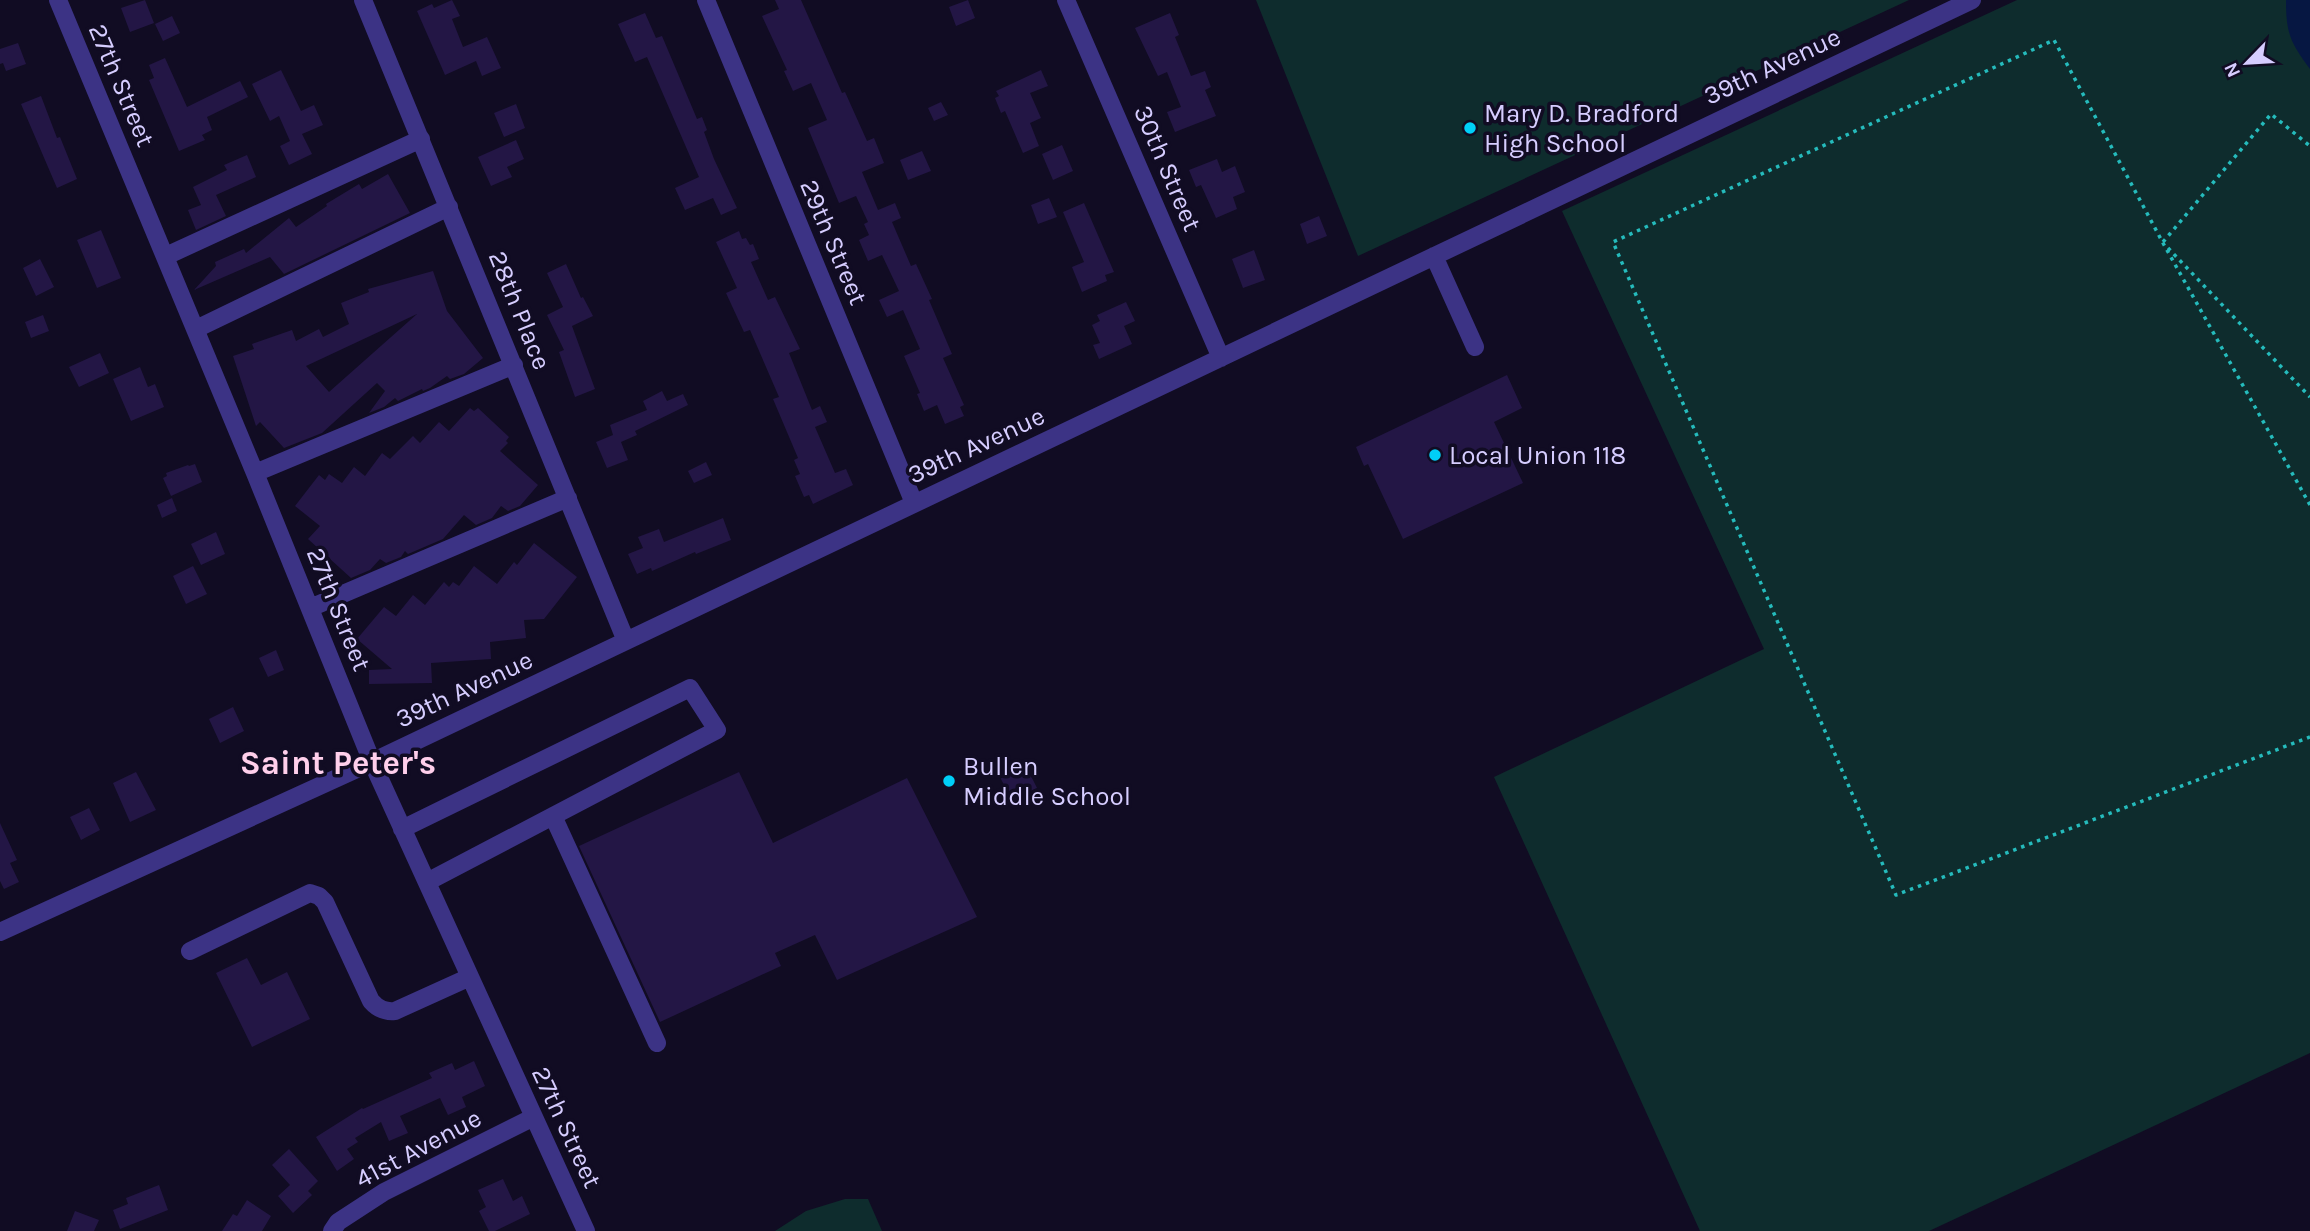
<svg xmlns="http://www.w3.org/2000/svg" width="2310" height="1231" font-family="Karla,sans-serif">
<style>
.green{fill:#0e2c2d}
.water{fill:#061742}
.building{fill:#231645;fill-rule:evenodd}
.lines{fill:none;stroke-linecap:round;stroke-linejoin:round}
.path{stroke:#25bbbc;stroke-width:3.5;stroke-dasharray:3.5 5;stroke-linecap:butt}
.minor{stroke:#3c3385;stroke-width:18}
.poi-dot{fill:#00cff8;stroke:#110c23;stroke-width:2.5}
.labels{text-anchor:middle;stroke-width:7;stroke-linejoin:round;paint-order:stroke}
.street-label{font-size:26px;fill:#d6cdff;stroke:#110c23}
.poi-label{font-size:26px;fill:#d6cdff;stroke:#110c23;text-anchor:start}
.district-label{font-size:33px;font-weight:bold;fill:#ffcfeb;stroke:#110c23}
</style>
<rect width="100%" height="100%" fill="#110c23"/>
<!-- green -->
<path class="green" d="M1256,0H1909L1358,256Z
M2017,0H2310V1053L1929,1231H1700L1494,777L1764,649L1562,211Z
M845,1199H868L882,1231H775L806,1211Z"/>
<!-- water -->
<path class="water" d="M2286,0H2310V69C2290,42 2286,33 2286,0Z"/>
<!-- building -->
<path class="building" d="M145,0L154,23L130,32L121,8Z
M452,0L460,16L452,19L463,47L487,37L501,68L482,76L476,61L445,75L417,11L432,4L434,8Z
M775,0H801L842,93L845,92L867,141L874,138L884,163L862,172L878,210L895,203L901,218L892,222L911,266L916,264L932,299L929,300L952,354L943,358L964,405L960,407L964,416L945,424L937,405L924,411L917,394L920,393L904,356L920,349L903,310L887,317L879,300L899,291L882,255L868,261L859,240L869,235L864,224L868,222L856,196L839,203L808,128L827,120L811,83L793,91L784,71L787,70L762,16L779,9Z
M968,0L975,18L956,26L949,7Z
M645,13L656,38L662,36L697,119L702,117L707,130L704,132L714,159L737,208L721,215L713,198L685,210L675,188L699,177L647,57L635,62L618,24Z
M1170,13L1179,35L1175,37L1191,76L1205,71L1211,87L1205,90L1216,116L1175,132L1167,112L1181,107L1167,72L1158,76L1135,28Z
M172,16L180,33L163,41L155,24Z
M18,43L26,64L6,71L3,63L0,64V49Z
M165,58L187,107L240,81L248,97L207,117L212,130L202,135L205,140L179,151L149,80L154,78L149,65Z
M281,70L301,111L314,105L323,125L302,134L312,154L289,165L280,146L290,141L279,116L270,121L252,84Z
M1041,70L1048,86L1030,93L1041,118L1030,123L1039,146L1023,153L1005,111L1001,113L995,98L999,96L996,91Z
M41,96L57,138L60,137L77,179L57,188L21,104Z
M941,102L948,115L934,121L928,108Z
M516,104L525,128L504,137L494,113Z
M516,140L524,159L507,167L512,177L491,186L478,157Z
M1062,145L1073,171L1053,180L1042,154Z
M922,151L931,171L908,180L900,160Z
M247,155L256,177L216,195L226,216L196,230L188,210L201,205L193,187L227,170L224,165Z
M1217,159L1222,172L1235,166L1245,192L1233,197L1237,209L1216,218L1201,185L1196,187L1189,170Z
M388,174L410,213L284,274L270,257L194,290L216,266L215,262L244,249L246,253L289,218L296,227L327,206L326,204L359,184L362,189Z
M1049,198L1057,217L1038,224L1031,205Z
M1084,203L1114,272L1105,275L1107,281L1082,292L1072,267L1084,262L1063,212Z
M1319,216L1327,236L1307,244L1300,224Z
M101,230L121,278L97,288L77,240Z
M739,231L742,239L746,238L750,245L753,244L759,259L751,262L768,300L775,297L800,349L789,353L812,410L820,406L827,422L815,427L835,473L846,469L853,485L813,504L809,495L804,497L795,476L800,474L794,460L798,458L773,399L779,397L750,330L744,332L726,293L737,288L716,242Z
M1254,250L1265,280L1243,288L1232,259Z
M40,259L54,287L36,296L23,268Z
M566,264L581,298L583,297L593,316L572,326L595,389L575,397L559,352L564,350L547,315L563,307L547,273Z
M433,271L447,311L483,358L464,374L450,379L447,376L430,388L423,391L422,389L398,401L395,398L384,407L369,413L385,391L377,383L322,433L284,448L260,422L256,426L233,356L254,349L252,344L292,330L296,341L319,329L323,337L349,324L341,303L369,292L368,289ZM417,314L329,392L306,366Z
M1126,302L1135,321L1124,326L1132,344L1099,359L1093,345L1100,343L1092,325L1100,321L1097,315Z
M43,315L49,331L31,338L25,322Z
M100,353L109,373L79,387L69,367Z
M140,367L148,387L155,384L164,407L131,421L113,379Z
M1507,375L1522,408L1494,422L1523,483L1403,539L1368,464L1364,466L1356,447Z
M662,391L667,401L683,394L688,405L635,431L637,435L621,442L628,460L607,468L596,442L613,435L610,425L647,410L643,401Z
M470,408L474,411L478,408L509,437L506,441L508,443L500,451L538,485L520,506L508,511L501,506L492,518L476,525L464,515L443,539L408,554L405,551L401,557L386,563L380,559L370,570L351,578L308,539L320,526L295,506L319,475L325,480L329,474L342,483L354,467L365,476L382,453L390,459L413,436L420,443L439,422L449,431Z
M706,462L712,475L694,483L688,471Z
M195,464L202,482L171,496L163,478L167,476L166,473L188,465L189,466Z
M172,498L177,511L162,518L157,505Z
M723,518L731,540L696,554L695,552L652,571L651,568L637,574L628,554L643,548L638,537L659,529L664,542Z
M216,532L225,554L201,565L191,544Z
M534,543L577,577L544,619L524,620L526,638L490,642L491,659L431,663L432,683L369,684V670L392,669L357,639L384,607L396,616L413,595L425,605L444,582L449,587L453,582L459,586L474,566L497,584L514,562L517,565Z
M193,566L207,594L186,604L173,576Z
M276,650L284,670L268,677L259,658Z
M233,707L244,731L220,743L209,719Z
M1024,762L1037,788L1012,801L999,775Z
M136,772L156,810L130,822L113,783Z
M739,772L773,843L907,778L977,917L837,980L815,935L775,953L781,966L660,1022L579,846Z
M89,808L100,830L81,840L70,817Z
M0,823L17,860L10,863L19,882L4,889L0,881Z
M247,958L261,985L287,972L310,1019L252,1047L216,973Z
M474,1061L485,1086L462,1097L466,1107L448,1115L440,1098L400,1116L408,1133L389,1141L381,1122L355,1138L358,1142L347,1149L354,1159L337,1171L316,1137L362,1108L363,1109L432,1078L429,1073L452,1063L455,1070Z
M289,1149L318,1181L308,1191L312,1195L293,1213L278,1196L290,1185L272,1165Z
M503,1179L513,1201L522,1196L530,1214L495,1231H489L479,1211L486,1207L478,1190Z
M159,1185L168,1210L120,1229L113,1210L128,1204L126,1198Z
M247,1200L271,1216L262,1231H222L233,1214L237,1216Z
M75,1211L99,1220L94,1231H67Z"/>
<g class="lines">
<!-- path -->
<path class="path" d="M2163,242L2271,114L2310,146
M2168,248L2310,397
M2310,505L2163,243L2054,40L1613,242L1896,895L2310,737"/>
<!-- minor -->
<path class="minor" d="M58,0L255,473L372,762L586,1231
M363,0L626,641
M706,0L914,503
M1066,0L1221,358
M166,256L421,139
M1434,256L1475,347
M196,329L449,207
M255,473L514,365
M310,608L568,498
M553,816L657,1043
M402,829L690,688L717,730L427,882
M0,932L372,762L1972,0
M190,951L310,893L319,896L325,902L371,1001C378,1009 385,1012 395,1011L470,977
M332,1231L338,1222L384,1192L534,1117"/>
</g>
<!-- markers -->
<g class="poi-dot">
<circle cx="1470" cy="128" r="7"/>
<circle cx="1435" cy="455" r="7"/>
<circle cx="949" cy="781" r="7"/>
</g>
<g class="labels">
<!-- street labels -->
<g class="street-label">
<text transform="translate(1772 66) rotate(-25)" y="9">39th Avenue</text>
<text transform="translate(122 85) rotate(67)" y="9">27th Street</text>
<text transform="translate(1168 168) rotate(67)" y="9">30th Street</text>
<text transform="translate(834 242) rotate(67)" y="9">29th Street</text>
<text transform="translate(520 310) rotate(68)" y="9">28th Place</text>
<text transform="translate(976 445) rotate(-25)" y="9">39th Avenue</text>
<text transform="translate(339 609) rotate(68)" y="9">27th Street</text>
<text transform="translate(464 689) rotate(-25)" y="9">39th Avenue</text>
<text transform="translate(567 1127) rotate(65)" y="9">27th Street</text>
<text transform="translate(418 1148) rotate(-28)" y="9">41st Avenue</text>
</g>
<!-- poi labels -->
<g class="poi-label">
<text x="1484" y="122">Mary D. Bradford<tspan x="1484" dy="30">High School</tspan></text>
<text x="1449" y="464">Local Union 118</text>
<text x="963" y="775">Bullen<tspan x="963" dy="30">Middle School</tspan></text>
</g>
<!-- district labels -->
<g class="district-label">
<text x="338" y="774">Saint Peter's</text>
</g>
</g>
<!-- north arrow -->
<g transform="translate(2247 63) rotate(245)" stroke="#110c23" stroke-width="5" paint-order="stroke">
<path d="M0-5L12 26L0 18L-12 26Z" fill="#d6cdff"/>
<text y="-10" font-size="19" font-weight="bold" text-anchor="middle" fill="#d6cdff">N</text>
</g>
</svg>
